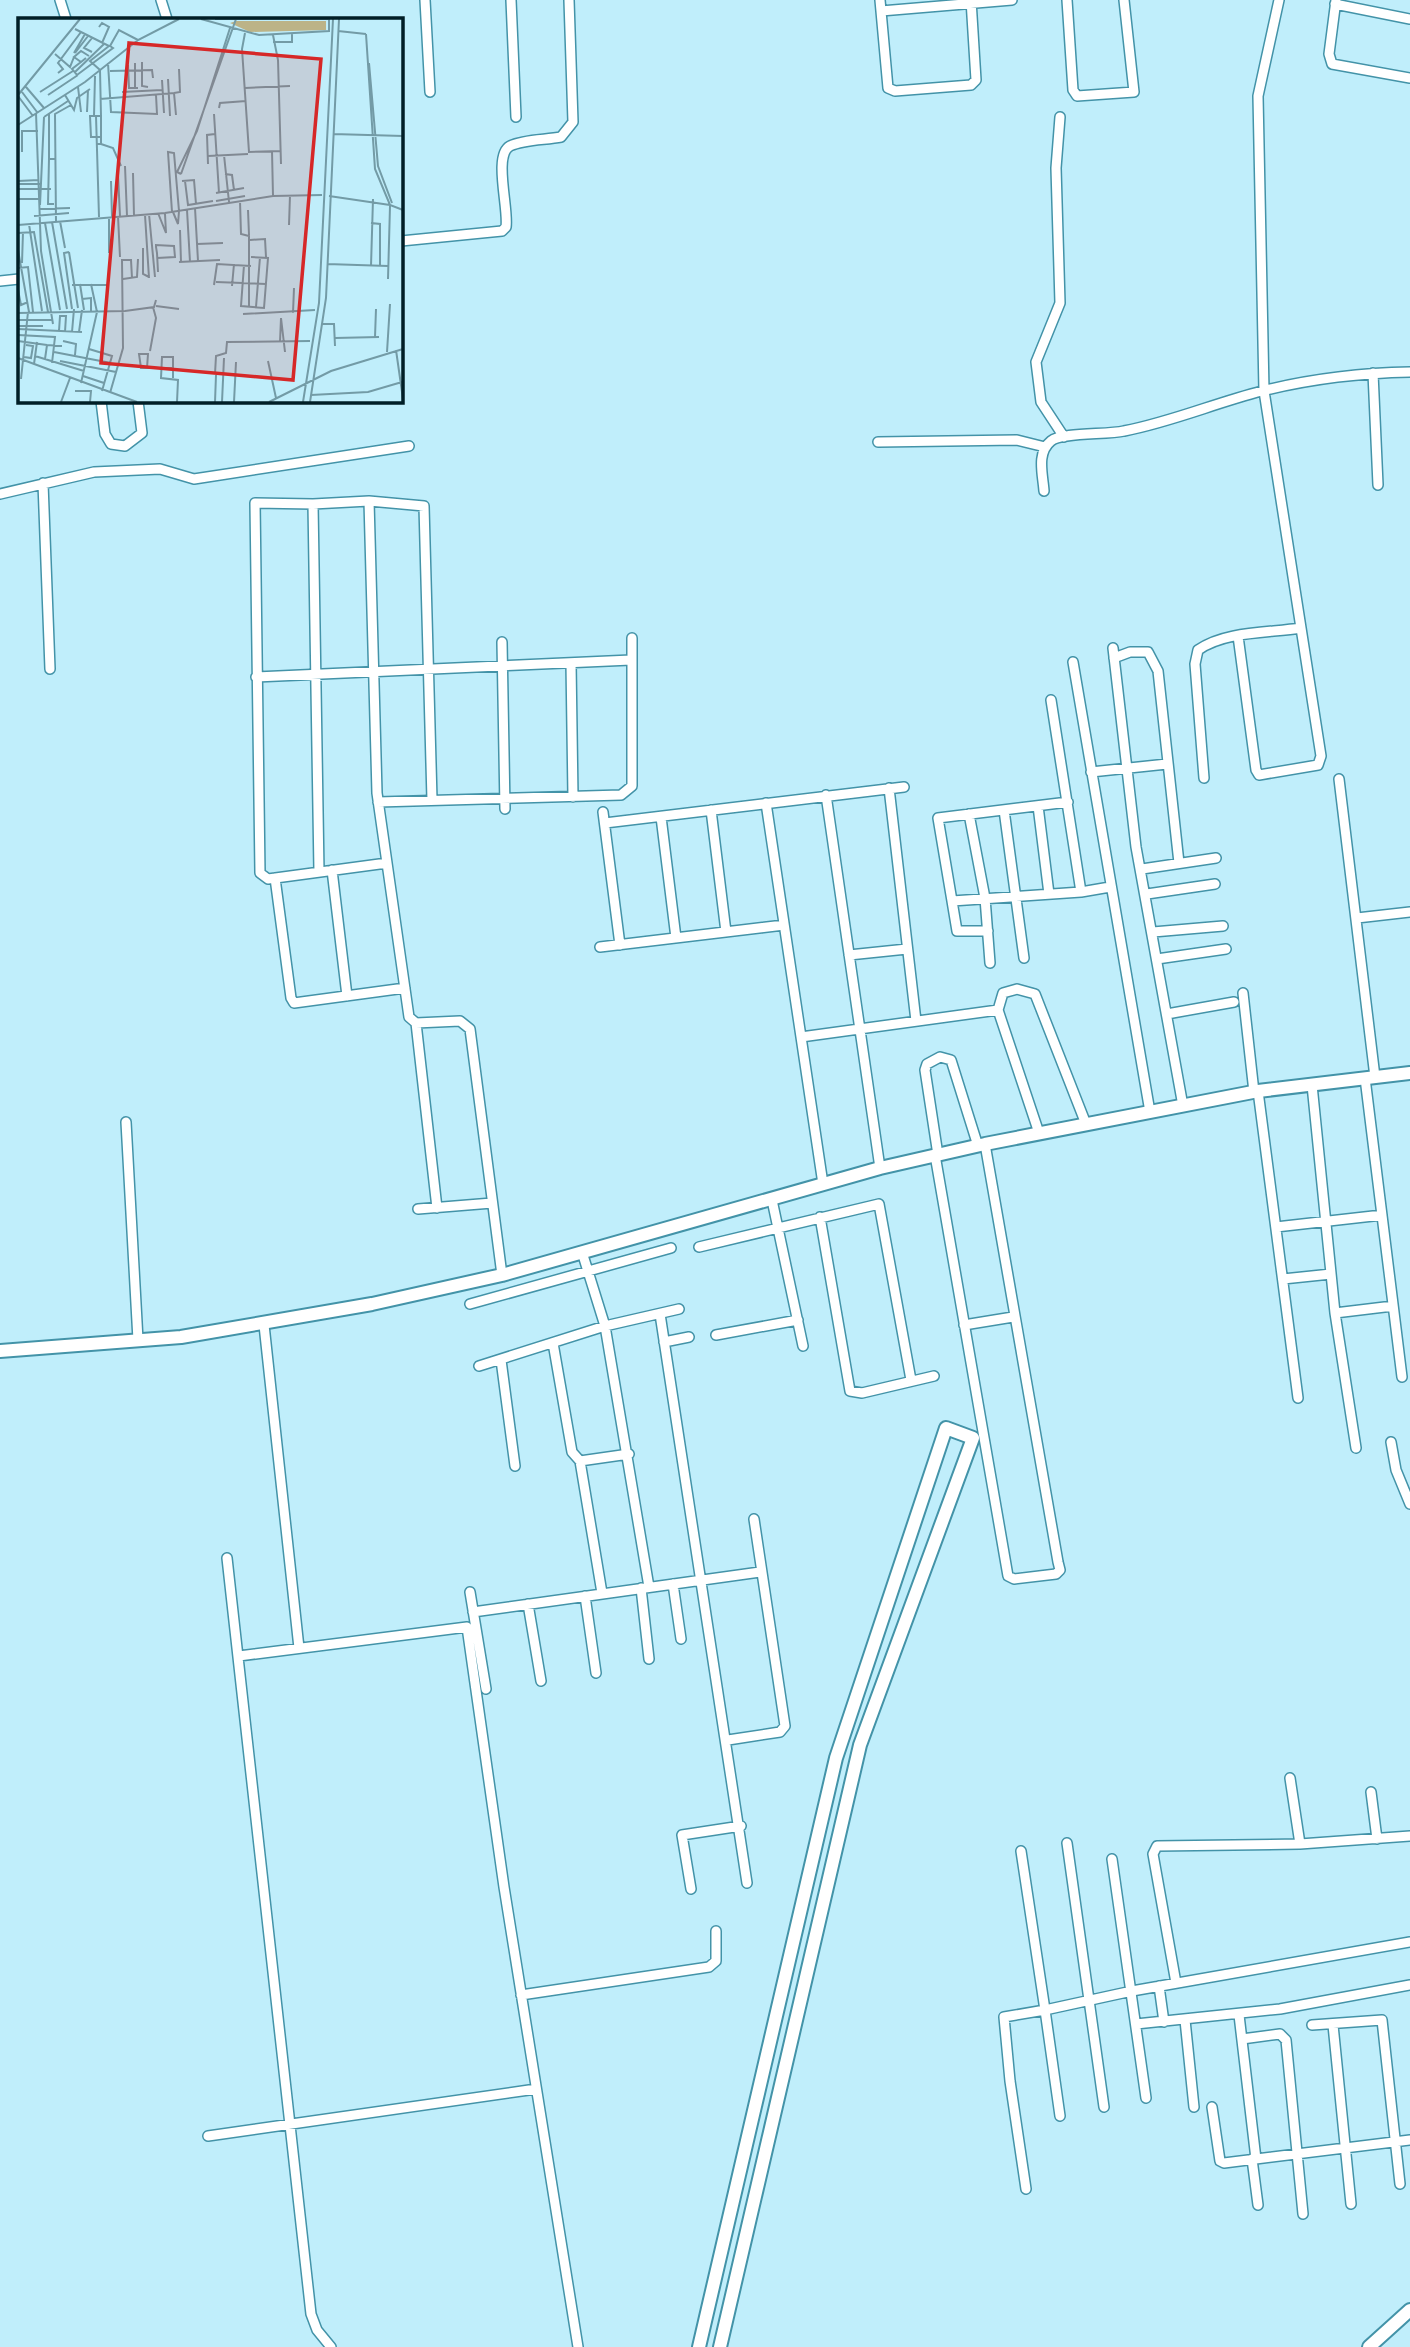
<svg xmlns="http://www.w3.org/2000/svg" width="1410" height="2347" font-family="'PT Sans',sans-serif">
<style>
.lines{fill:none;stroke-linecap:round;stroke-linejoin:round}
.street-casing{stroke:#4393a8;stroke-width:12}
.secondary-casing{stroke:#4393a8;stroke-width:16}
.street{stroke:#fff;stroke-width:9}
.secondary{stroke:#fff;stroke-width:12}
.inset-road{fill:none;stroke:#739ba6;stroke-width:2}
.view{fill:#d62828;fill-opacity:0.15;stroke:#d62828;stroke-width:3.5}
.inset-edge{fill:none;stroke:#001e26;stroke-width:3.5}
</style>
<rect width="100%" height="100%" fill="#c0eefb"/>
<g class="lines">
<defs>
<path id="street" d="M60,0L66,19
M161,0L167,19
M425,0L430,92
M511,0L516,117
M880,0L888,88L895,91L971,85L976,80L971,0
M1067,0L1073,90L1077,96L1134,92L1124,0
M1336,0L1329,54L1332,64L1410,78
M1335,4L1410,19
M881,11L1012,0
M1060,117L1056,168L1060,303L1036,362L1041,402L1064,437
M401,241L502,231L506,227C509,209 493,155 510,146C524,139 546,140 561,137L573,122L569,0
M0,281L19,279
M1373,373L1378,485
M101,401L105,434L111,444L125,446L142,433L138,401
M878,442L1017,440L1045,447
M43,483L50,669
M1044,491C1043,475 1036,453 1051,441C1062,432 1107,435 1124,431C1171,422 1215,403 1262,391C1310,379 1361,373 1410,372
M0,494L94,472L160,469L194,479L409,446
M369,501L377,793L409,1017L416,1023L460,1021L470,1029L502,1275
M313,504L319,872
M1238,636L1256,770L1259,775L1318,765L1321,756L1264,391L1258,96L1279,0
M502,642L505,809
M1113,648L1136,847L1183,1106
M1114,658L1130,652H1148L1158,671L1179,863
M1073,662L1150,1112
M571,663L573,797
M256,677L631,660
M1051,700L1081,892L952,901L938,818L1068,802
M1091,772L1167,764
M1204,778L1195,664L1198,650C1225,631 1268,633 1301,628
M1339,779L1375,1077
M889,788L916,1021
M826,795L880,1168
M378,802L621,795L632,786V638
M766,803L823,1184
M1038,806L1049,894
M711,810L726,932
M1004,810L1024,958
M603,812L620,945
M969,814L985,898L990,963
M661,817L676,938
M605,823L904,787
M387,863L268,879L260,873L255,503L313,504L369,501L424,506L432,800
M1142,869L1216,858
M332,870L347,996
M275,878L291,998L294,1003L405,988
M1081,892L1110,887
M1147,894L1215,884
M952,901L957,931H988
M1357,918L1410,912
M1153,932L1223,926
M600,947L784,925
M849,955L907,949
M1157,959L1226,949
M1243,993L1254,1092
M1167,1014L1234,1002
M416,1023L437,1208
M801,1037L998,1010
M1365,1078L1402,1377
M1312,1085L1335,1313L1356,1448
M1258,1091L1298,1398
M126,1122L138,1340
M1039,1133L998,1010L1003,993L1017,989L1035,994L1086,1124
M935,1155L1008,1576L1014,1579L1056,1574L1060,1570L1058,1562L985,1144
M938,1155L925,1070L927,1064L940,1057L951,1060L978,1146
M772,1200L803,1346
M418,1209L492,1203
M820,1217L850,1391L862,1393L934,1376
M1276,1227L1382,1215
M699,1247L879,1204L911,1380
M582,1252L605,1326L649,1587
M1283,1279L1331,1274
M470,1304L671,1248
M1335,1313L1393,1306
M660,1314L747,1883
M264,1325L299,1648
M964,1325L1013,1317
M716,1335L798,1320
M664,1342L689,1337
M553,1343L572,1452L580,1461L629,1454
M501,1360L515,1466
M479,1366L605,1326L679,1309
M1391,1442L1396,1470L1410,1504
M580,1461L602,1593
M227,1558L311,2314L317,2330L331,2347
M673,1584L681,1639
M641,1588L649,1659
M470,1592L486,1689
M585,1596L596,1673
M528,1604L541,1681
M473,1612L760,1572
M239,1656L467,1627L504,1887L578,2347
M728,1740L780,1732L785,1726L754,1519
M1290,1778L1300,1844
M1371,1792L1377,1839
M1067,1843L1104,2107
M1021,1851L1045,2010L1132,1991L1410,1942
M1112,1859L1146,2098
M691,1889L682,1835L741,1826
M1176,1983L1153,1854L1157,1846L1300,1844L1410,1836
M1159,1986L1164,2022
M521,1995L709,1967L716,1961V1931
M1239,2015L1256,2159
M1185,2020L1194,2107
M1136,2024L1280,2009L1410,1985
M1312,2025L1382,2020L1400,2184
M1333,2025L1351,2204
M1242,2039L1280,2034L1286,2040L1303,2214
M1212,2107L1220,2161L1224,2163L1410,2140
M208,2136L536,2089
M1252,2159L1258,2205
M1026,2189L1010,2081L1004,2017L1045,2010L1060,2116"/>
<path id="secondary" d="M0,1351L181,1337L372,1304L502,1275L880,1168L985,1144L1258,1091L1410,1073
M699,2347L836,1758L946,1428L973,1438L860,1745L720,2347
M1369,2347L1410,2310"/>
</defs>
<!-- street casing -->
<use href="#street" class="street-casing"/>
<!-- secondary casing -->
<use href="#secondary" class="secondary-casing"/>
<!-- street -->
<use href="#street" class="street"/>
<!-- secondary -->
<use href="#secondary" class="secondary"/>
</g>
<!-- overview -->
<g transform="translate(18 18)">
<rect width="385" height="385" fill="#c0eefb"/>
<path d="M218,3H308V12L232,14L212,5Z" fill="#bcb387"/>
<path class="inset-road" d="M183,1L241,17L311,13V1H197M81,9L84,5L91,9L84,25M57,11L91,28L72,43L82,52L83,98M320,13L348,16M227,15L224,31L231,134L262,133M348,16L357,151L372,187L385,192M255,17L260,42L263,146M74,20L66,30L74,34M255,24H274V16M92,28L101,12L120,22M56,35L67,16M57,35L70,18M37,36L52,49L56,39M68,40L63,44L56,39L63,33L71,38M63,44L54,51L59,57L95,30L92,28M124,44V68L130,69M90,45L93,94L139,96L138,77M117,45V70M351,45L360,148L374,185M110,47L111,70H120M92,53L134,52L135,60M57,54L86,26M40,55L45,51L40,45L63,14M150,61L152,98M144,62L146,95M8,69L26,90M60,69L63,94M227,70L272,68M4,74L19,94M22,74L55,53M104,74L144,72M156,75L162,74L161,51M0,77L62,1M30,77L60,57M47,77L56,92L59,80L72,71M0,78L15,98M82,81L156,75L158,97M201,90L202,85L228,83M69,94L70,72M18,95L23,233L35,306M196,96L201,175M76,98L77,58M78,98L81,199M26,99L50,83M0,107L67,64L120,22L161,1M315,116L385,118M79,126H83V98H72L73,119H83M83,126L95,130L103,148M254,133L255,178M4,134V113H20M206,137L211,184M190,138L230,136M31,141V95M190,146L189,117L197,116M107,148L109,198M115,155L116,198M163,156L218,1M163,156L159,154L179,113L212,10M207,156L214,157L216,172M100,157L102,198M0,163L21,162M93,163L94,199M164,163L176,162L178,186M167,163L170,187L195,183M0,166H22M0,171H33M198,175L226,170M311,178L372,187M0,181H22M198,183L227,178M222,183L223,216L231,218V289M36,186H30L31,141H37M22,187L26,99M372,188L370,261L372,188M177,190L180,243M22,191L52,190M169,192L172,244M230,192L231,217M154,194L150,134L156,135L161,193M155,194L160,206L161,193M140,195L148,215L147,196M131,196L137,259M127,197L131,260M16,198L51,195M100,198L102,239M91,199V235M42,203L47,230M34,204L49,291M38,204L37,96L53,87M27,205L42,292M353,205L362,206V247M11,206L24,293M0,207L147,195L255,178L304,177M271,207L272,177M162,212L163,244M0,215L16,214L30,294M232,222L247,221L248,239M179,226L205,225M125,230V256L131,259M0,232L11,294M51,234L46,235L54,291M51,234L60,290M139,240L157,239L156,228L138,227V229L139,235L140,254M161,244L202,242M4,245L5,214M309,246L370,248M226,247L223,288L246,290L250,240L233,239M353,248L355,181M0,250L10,249L15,294M105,261L119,259L120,241M198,264L248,266M62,266L66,292M54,267H89M196,267L199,246L233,248M214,268L216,246M0,272L3,287L10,284M64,281L73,280V293M138,288L161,291M238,289L242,239M0,295L107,293L136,289L138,282M275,295L276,270M225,296L297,292M0,302H35M304,306H316L317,328M0,308H25M0,311L64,314M41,313L42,298H48L47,314M54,314L56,291M61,314L64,292M0,317L37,319L34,345M357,319L358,291M317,320L361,319M0,323L29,327M45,323L58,326L57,337M262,324L263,300L267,334M71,331L94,338L84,373M378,332L385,381M132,333L138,300L135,289M36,334L93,345M369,334L372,286M17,338L66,353M6,339L13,340L15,328L8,327M0,340L119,384M27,341L29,327L44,328M42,343L98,354M250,343L258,380M16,346L19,324M129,350L130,336H121L123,350H155M197,356L198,338L208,335L209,324L292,323M65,358L86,365M155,360V339H144L143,360L160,362L159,384M3,361L10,294M63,365L79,294L73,266M57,373H73L72,384M92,375L105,330L104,242H113L114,260M293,377L350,374L384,364M43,384L52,360M197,384L198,357M204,384L206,340M216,384L218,344M251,384L313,353L385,331M285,384L301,285L315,1M292,384L308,280L321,1"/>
<path class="view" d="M111,25L303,41L275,362L83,345Z"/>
<rect width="385" height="385" class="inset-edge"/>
</g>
</svg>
